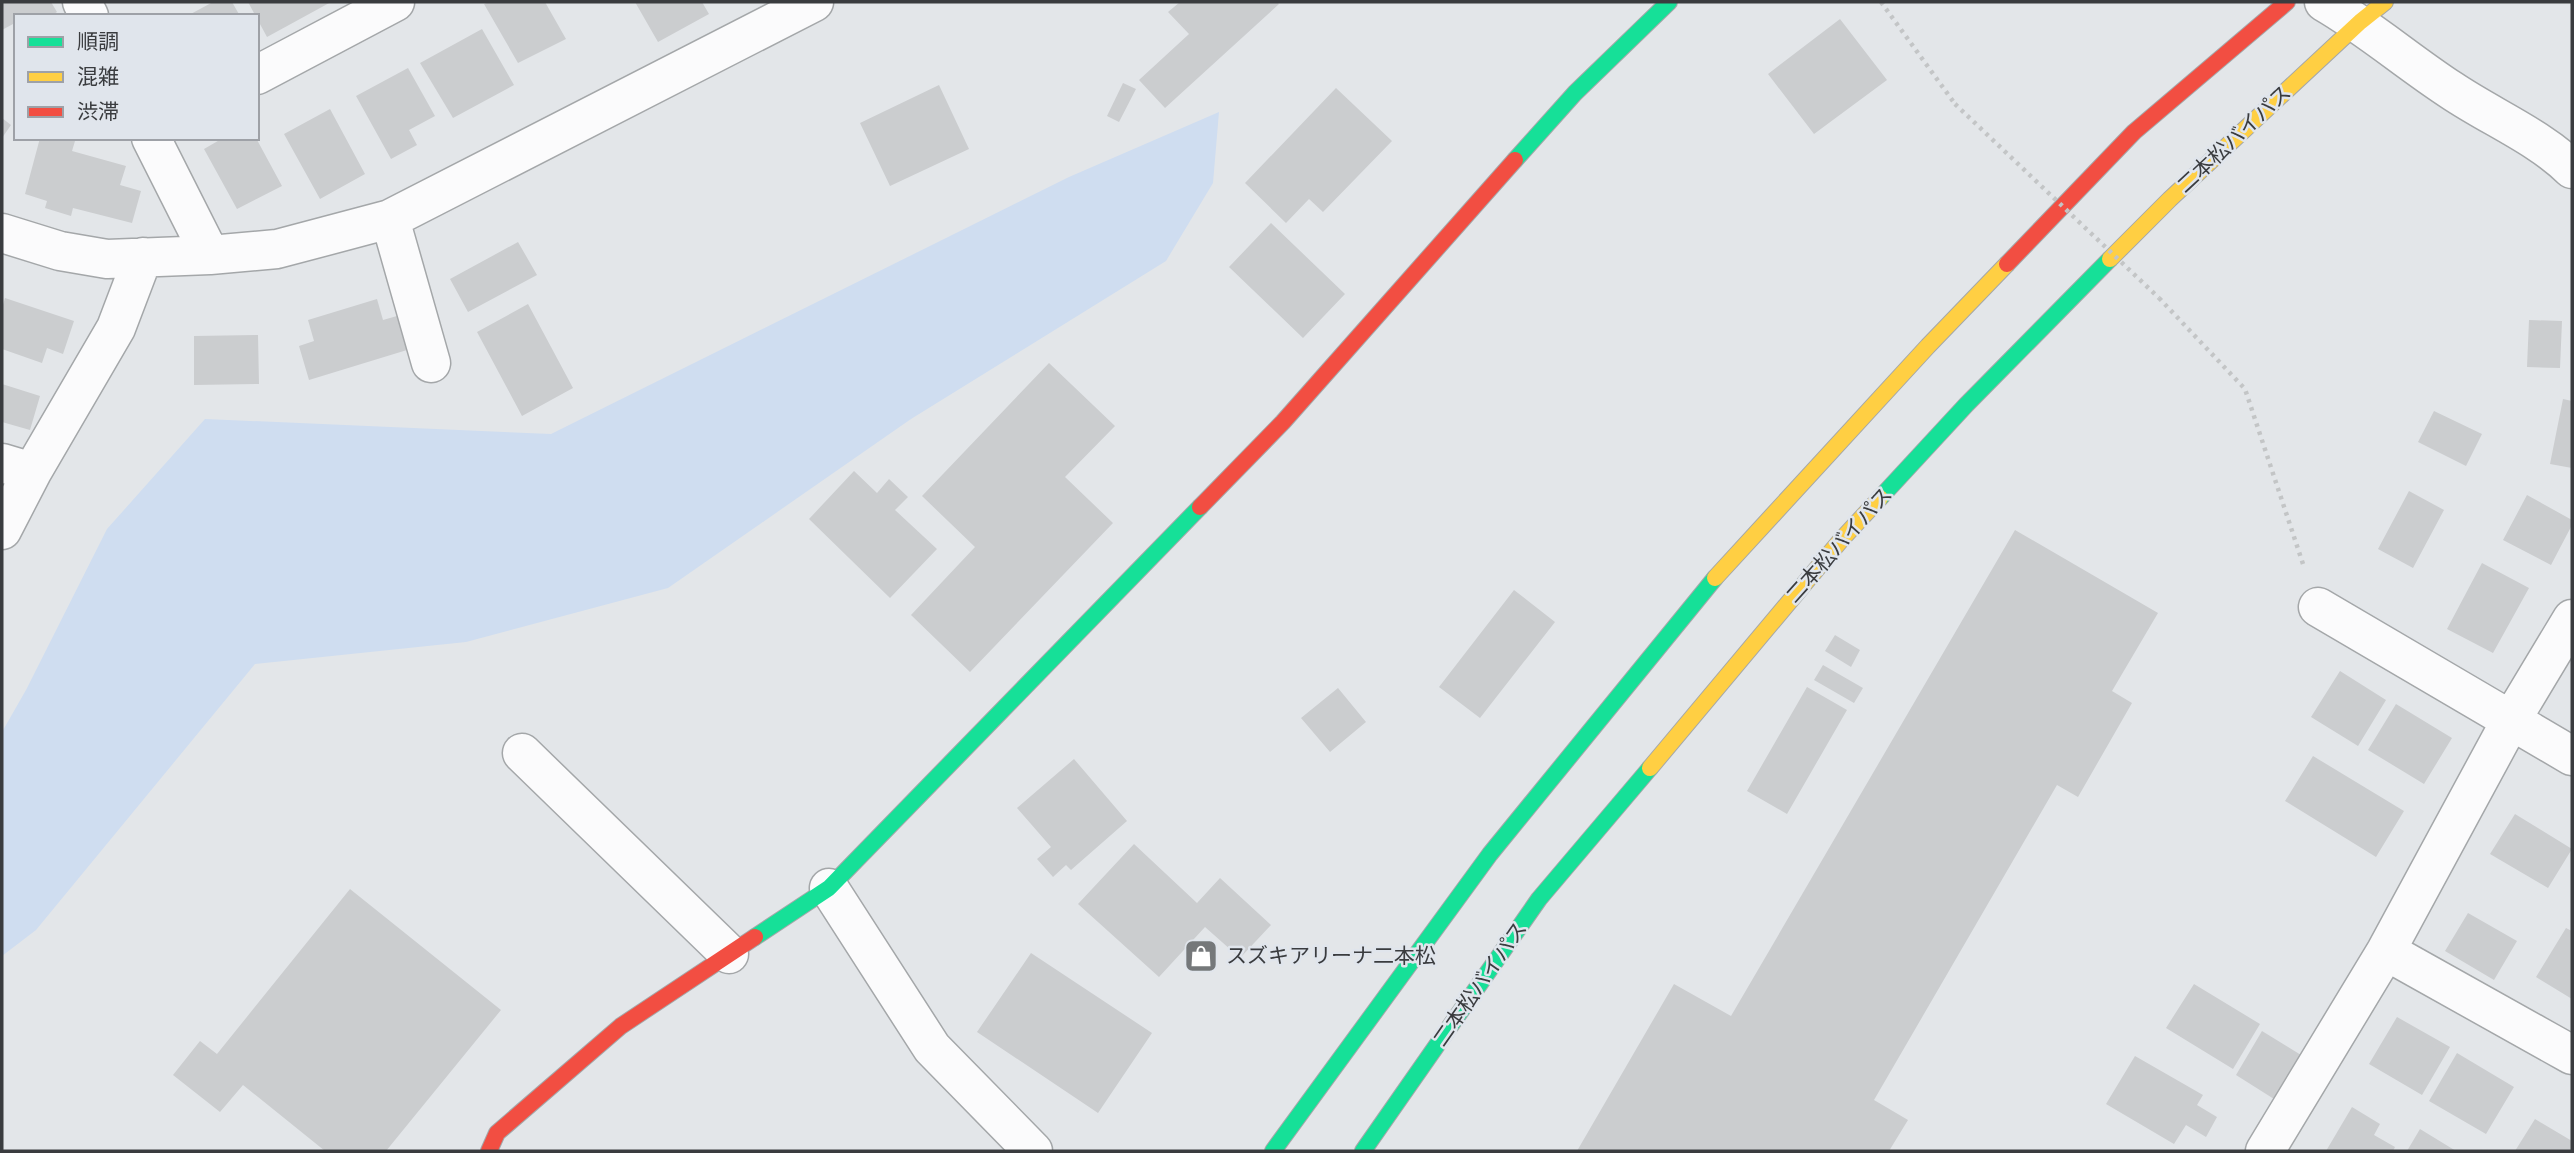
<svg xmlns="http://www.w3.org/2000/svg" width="2574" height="1153" font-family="'Public Sans','Noto Sans JP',sans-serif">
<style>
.green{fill:#cfddf0}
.building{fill:#cbcdcf}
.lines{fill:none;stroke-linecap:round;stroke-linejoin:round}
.street-casing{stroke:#a4a7a9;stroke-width:41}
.fast-casing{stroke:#a4a7a9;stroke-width:18}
.slow-casing{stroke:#a4a7a9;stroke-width:18}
.jam-casing{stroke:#a4a7a9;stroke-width:18}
.path{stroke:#c3c5c6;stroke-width:4.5;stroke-dasharray:3.5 5;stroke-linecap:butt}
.street{stroke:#fbfbfc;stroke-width:38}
.fast{stroke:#16e098;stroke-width:16}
.slow{stroke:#ffcf43;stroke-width:16}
.jam{stroke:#f24e42;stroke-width:16}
.path-bridge{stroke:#c3c5c6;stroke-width:4.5;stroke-dasharray:3.5 5;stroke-linecap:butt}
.labels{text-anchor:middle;stroke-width:5;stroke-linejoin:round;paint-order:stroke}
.street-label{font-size:21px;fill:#3a3c3f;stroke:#e0e5ec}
.poi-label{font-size:21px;fill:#3a3c3f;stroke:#e0e5ec;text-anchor:start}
</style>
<rect width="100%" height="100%" fill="#e3e6e9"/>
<!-- green -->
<path class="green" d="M1219,112L1213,183L1166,261L911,419L668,588L466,642L255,664L36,930L2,956V732L26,690L107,529L205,419L551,434L1069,177Z"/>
<!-- building -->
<path class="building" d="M2,2H51L57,12L51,16H16V29L13,24L2,30Z
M213,2H232L240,16H187Z
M248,2H331L267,37Z
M489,2H545L566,39L518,63L484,4Z
M635,2H702L709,14L658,42Z
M1180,2H1277L1279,4L1165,108L1139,80L1189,34L1168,12Z
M1840,19L1887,80L1814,134L1768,74Z
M482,29L514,85L453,118L420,63Z
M408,68L435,116L409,130L417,145L391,159L356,96Z
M1123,83L1136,89L1119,122L1107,116Z
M939,85L969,149L890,186L860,123Z
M1336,88L1392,141L1323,212L1309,199L1286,223L1245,183Z
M330,109L365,174L320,199L284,134Z
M2,118L11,125L2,138Z
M40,138H66L75,141L72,151L126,166L120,185L141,191L132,223L73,208L71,216L45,208L47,201L25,194Z
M223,138H256L282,186L237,209L204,149Z
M1271,223L1345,294L1303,338L1229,267Z
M518,242L537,275L468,312L450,279Z
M5,298L74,321L63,354L47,348L42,363L2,349V308Z
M377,299L383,320L397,316L407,350L309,380L299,346L314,341L308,320Z
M528,304L573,388L522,416L477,332Z
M2529,320L2562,321L2560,368L2527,367Z
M258,335L259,384L194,385V336Z
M1049,363L1115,426L1065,477L1113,523L970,672L911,615L975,547L922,496Z
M2,384L40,396L30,430L2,422Z
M2563,399L2572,401V468L2550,464Z
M2434,411L2482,434L2466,466L2418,442Z
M854,471L877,493L889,479L908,497L895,510L937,549L890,598L809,519Z
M2409,491L2444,510L2413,568L2378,549Z
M2527,495L2572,520V525L2551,565L2503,540Z
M2015,530L2158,613L2112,691L2132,703L2078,797L2057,785L1874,1100L1908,1120L1889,1151H1577L1674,984L1731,1016Z
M2482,563L2529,588L2493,653L2447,629Z
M1514,590L1555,622L1480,718L1439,687Z
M1835,635L1860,650L1851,667L1825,651Z
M1823,665L1863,688L1854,703L1814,680Z
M2340,671L2386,700L2358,746L2311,717Z
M1807,687L1847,710L1787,814L1747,791Z
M1338,688L1366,722L1330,752L1301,718Z
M2396,704L2452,738L2424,784L2368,750Z
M2313,756L2404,811L2376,857L2285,801Z
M1074,759L1127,821L1071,870L1066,865L1053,877L1037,859L1051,847L1017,808Z
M2515,814L2572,849L2548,888L2490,854Z
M1134,844L1197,903L1220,878L1271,925L1240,958L1205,927L1159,977L1078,904Z
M350,889L501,1010L386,1151H325L243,1085L220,1112L173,1075L200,1041L217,1054Z
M2468,913L2517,941L2494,980L2445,951Z
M2566,928L2572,931V999L2536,977Z
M1031,953L1152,1033L1098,1113L977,1032Z
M2194,984L2260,1024L2233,1069L2166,1028Z
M2397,1017L2450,1047L2422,1095L2369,1064Z
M2262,1031L2301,1055L2274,1099L2236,1075Z
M2457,1053L2514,1087L2486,1134L2429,1101Z
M2135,1056L2203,1095L2197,1105L2217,1117L2206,1137L2186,1125L2174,1144L2106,1104Z
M2352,1107L2380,1124L2374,1135L2395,1147L2393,1151H2326Z
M2535,1119L2572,1141V1151H2515Z
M2420,1129L2456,1151H2407Z"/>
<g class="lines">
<defs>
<path id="street" d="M82,2L89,16
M2324,2C2369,28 2408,62 2451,90C2491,117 2538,136 2572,169
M257,75L395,2
M151,138L210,255
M390,219L431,363
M2,233L60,251L107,259L210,255L277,249L390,219L814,2
M2,463L32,472
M2,530L32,472L116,328L143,257
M2318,607L2572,756
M522,753L729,954
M829,888L932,1048L1033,1151
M2386,951L2572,1055
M2265,1151L2386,951L2510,722L2572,619"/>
<path id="fast" d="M1515,160L1575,93L1669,2
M1880,498L1966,405L2110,259
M755,937L829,888L1200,507
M1273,1151L1490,854L1715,578
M1363,1151L1539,899L1650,768"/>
<path id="slow" d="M2110,259L2170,199L2360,22L2385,2
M1715,578L1928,346L2007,264
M1650,768L1841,540L1880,498"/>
<path id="jam" d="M2007,264L2134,132L2287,2
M1200,507L1283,422L1515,160
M489,1151L497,1133L621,1026L755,937"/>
</defs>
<!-- street casing -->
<use href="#street" class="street-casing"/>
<!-- fast casing -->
<use href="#fast" class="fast-casing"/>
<!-- slow casing -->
<use href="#slow" class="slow-casing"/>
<!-- jam casing -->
<use href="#jam" class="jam-casing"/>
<!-- path -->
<path class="path" d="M1881,2L1955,104
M2159,298L2245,389L2304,567"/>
<!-- street -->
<use href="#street" class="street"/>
<!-- fast -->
<use href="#fast" class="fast"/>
<!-- slow -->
<use href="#slow" class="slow"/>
<!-- jam -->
<use href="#jam" class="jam"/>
<!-- path-bridge -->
<path class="path-bridge" d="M1955,104L2159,298"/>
</g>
<!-- icons -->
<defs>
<symbol id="shop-square" viewBox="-11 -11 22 22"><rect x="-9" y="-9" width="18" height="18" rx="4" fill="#75787a" stroke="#e0e5ec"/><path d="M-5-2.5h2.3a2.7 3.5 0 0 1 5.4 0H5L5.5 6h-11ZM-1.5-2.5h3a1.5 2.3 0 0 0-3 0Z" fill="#fff"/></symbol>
</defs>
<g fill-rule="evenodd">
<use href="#shop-square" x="1182" y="937" width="38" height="38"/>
</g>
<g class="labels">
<!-- street labels -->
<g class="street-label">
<text transform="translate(2234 139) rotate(-43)" y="7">二本松バイパス</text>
<text transform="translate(1839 545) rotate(-48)" y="7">二本松バイパス</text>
<text transform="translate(1480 984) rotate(-55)" y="7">二本松バイパス</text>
</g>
<!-- poi labels -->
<g class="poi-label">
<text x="1226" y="963">スズキアリーナ二本松</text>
</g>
</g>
<!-- border -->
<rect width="2574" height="1153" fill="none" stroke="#3a3c3f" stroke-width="7"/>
<!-- legend -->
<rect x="14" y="14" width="245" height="126" fill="#e0e5ec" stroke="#9ea1a7" stroke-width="2"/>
<rect x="28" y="37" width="35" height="10" fill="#16e098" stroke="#9ea1a7" stroke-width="2"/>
<text x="77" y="49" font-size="21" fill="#3a3c3f">順調</text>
<rect x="28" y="72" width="35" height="10" fill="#ffcf43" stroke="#9ea1a7" stroke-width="2"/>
<text x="77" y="84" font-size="21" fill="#3a3c3f">混雑</text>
<rect x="28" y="107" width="35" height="10" fill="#f24e42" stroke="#9ea1a7" stroke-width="2"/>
<text x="77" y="119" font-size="21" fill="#3a3c3f">渋滞</text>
</svg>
